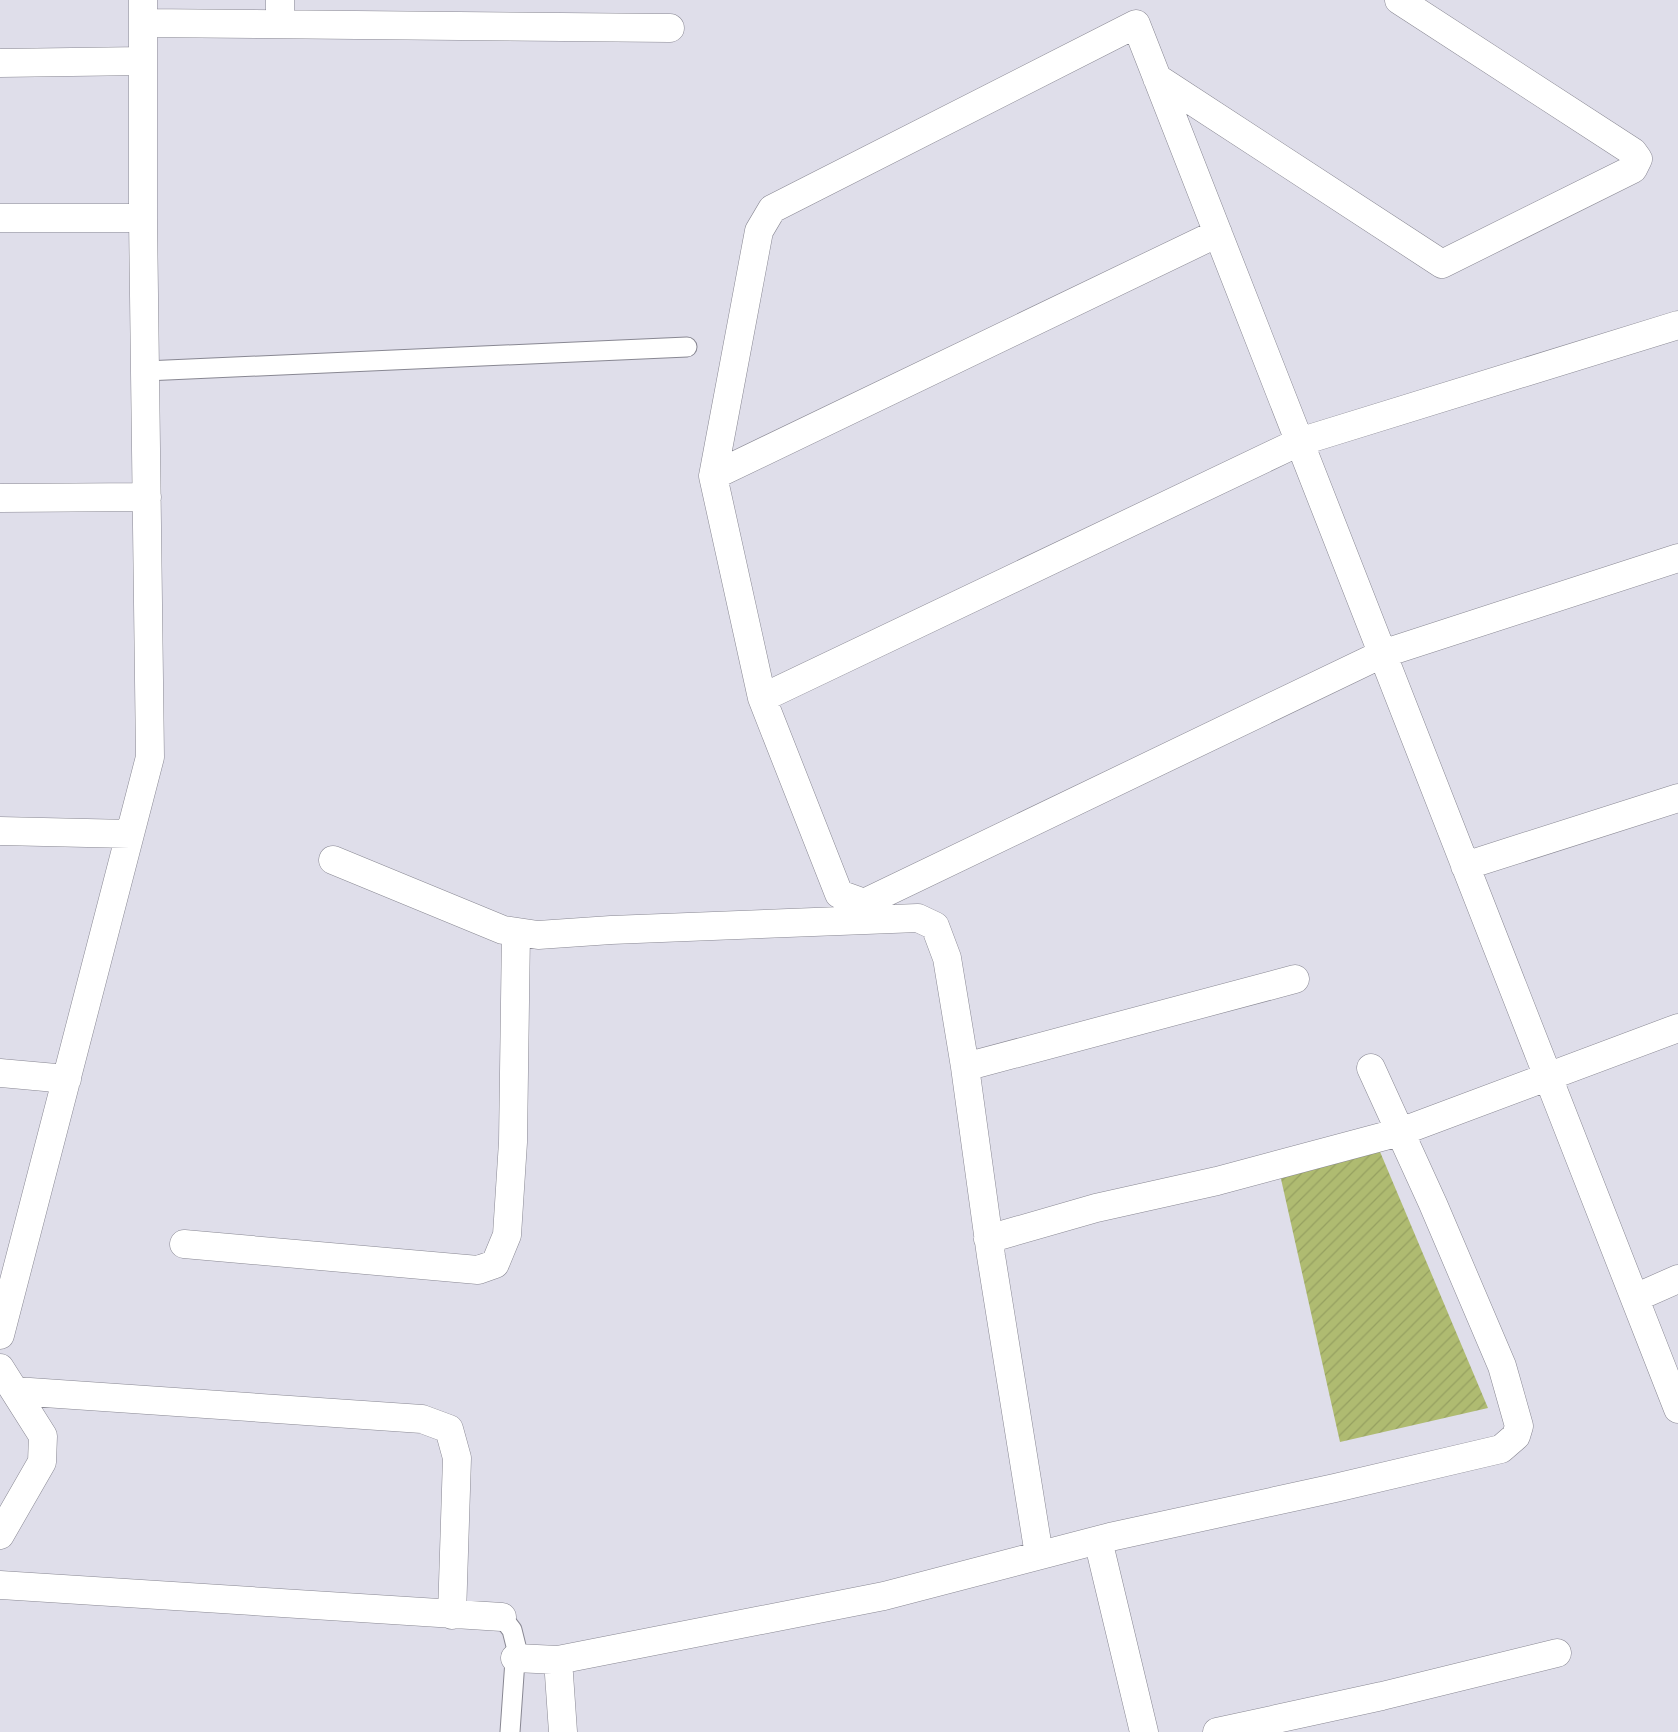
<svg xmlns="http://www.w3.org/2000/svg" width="1678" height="1732" font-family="Jost,sans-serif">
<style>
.garden{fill:url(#garden-furrows)}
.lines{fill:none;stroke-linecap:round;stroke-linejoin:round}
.service-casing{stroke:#888792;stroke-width:21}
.minor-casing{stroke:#888792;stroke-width:29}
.service{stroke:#fff;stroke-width:19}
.minor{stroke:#fff;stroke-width:28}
</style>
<defs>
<pattern id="garden-furrows" width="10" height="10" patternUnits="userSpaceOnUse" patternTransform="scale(1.25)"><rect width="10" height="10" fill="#afbb71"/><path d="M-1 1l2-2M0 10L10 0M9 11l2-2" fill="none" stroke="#96a061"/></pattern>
</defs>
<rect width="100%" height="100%" fill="#dfdeea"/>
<!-- garden -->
<path class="garden" d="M1378,1147L1488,1408L1340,1442L1279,1170Z"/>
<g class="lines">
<defs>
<path id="service" d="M145,371L687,347
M502,1617L512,1630L516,1646L510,1732"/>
<path id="minor" d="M143,23L670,28
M280,24V0
M0,63L143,61
M1157,78L1442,264L1633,169L1638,159L1633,152L1399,0
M0,218H143
M713,476L1218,233
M0,498L147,497
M1678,558L1382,654L864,903L839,894L762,698L713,476L759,231L772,209L1136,24C1317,486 1497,948 1678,1409
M762,698L1299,442L1678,325
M0,831L130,834
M333,860L503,930L538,935L611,930L918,918L935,926L947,958L965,1067L991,1256L1039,1555
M1465,866L1678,798
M965,1067L1295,979
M0,1073L67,1079
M988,1239L1096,1208L1217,1181L1400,1132L1678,1028
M184,1244L478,1270L495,1264L507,1235L513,1142L516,932
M1635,1298L1678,1279
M0,1335L150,757L143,218V0
M0,1368L43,1436L42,1462L0,1535
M15,1391L422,1419L449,1429L457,1458L452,1615
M1098,1540L1144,1732
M0,1585L502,1617
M515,1658L558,1660L884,1596L1110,1537L1335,1488L1501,1449L1516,1436L1519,1426L1502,1366L1433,1204L1371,1068
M558,1660L563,1732
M1217,1732L1382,1696L1557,1653"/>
</defs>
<!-- service casing -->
<use href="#service" class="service-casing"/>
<!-- minor casing -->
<use href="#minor" class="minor-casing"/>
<!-- service -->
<use href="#service" class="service"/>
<!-- minor -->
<use href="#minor" class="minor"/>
</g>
</svg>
